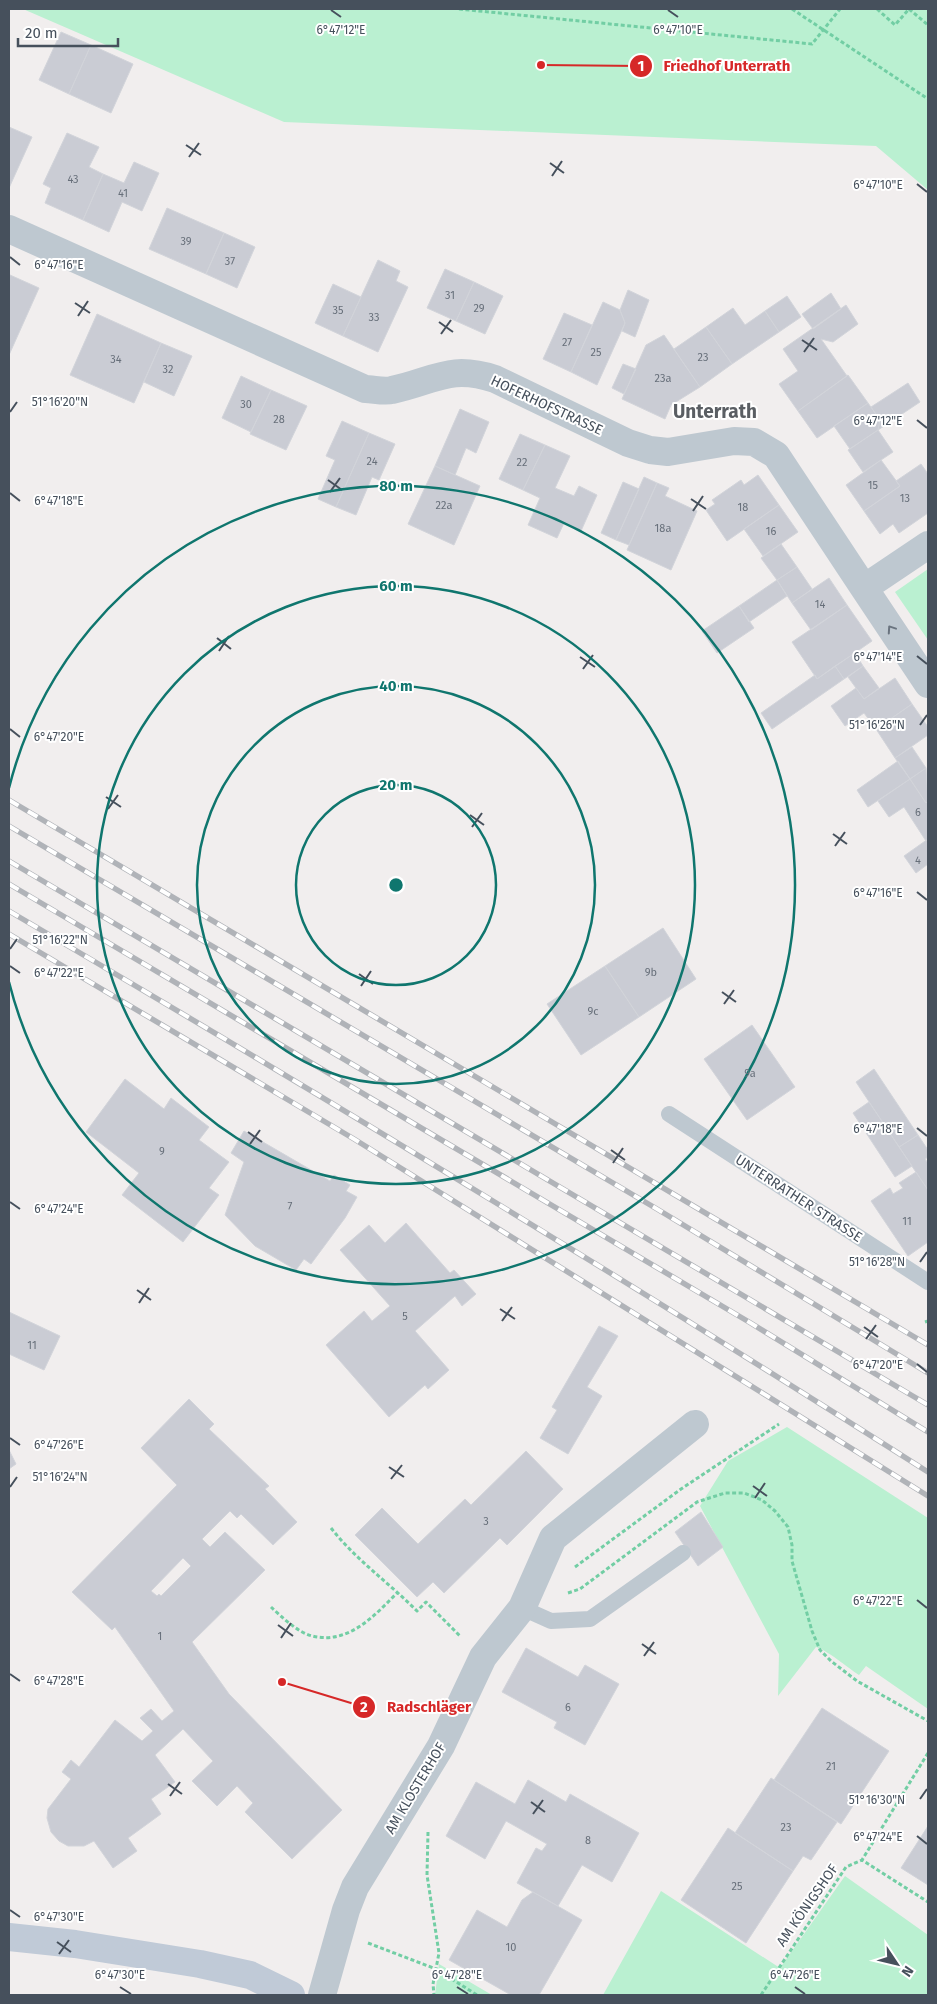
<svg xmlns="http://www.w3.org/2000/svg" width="937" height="2004" font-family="'Fira Sans',sans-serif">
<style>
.green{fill:#baf0d1}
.building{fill:#caccd4;stroke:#d2d4da;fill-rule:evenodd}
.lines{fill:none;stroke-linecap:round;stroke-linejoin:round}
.path{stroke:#72cea4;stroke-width:3;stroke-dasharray:4 2.5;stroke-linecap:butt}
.lane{stroke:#bec8d0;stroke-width:16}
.street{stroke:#bec8d0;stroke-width:28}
.secondary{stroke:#c0cad7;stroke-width:28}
.rail-casing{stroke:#b0b3b8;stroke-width:5.5}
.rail{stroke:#fff;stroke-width:4;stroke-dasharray:11;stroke-linecap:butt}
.oneway{stroke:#6a747f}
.ticks{fill:none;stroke:#46505c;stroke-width:2}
.ring{fill:none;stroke:#0f766e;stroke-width:2.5}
.labels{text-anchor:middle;stroke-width:4;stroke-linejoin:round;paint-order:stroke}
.number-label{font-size:11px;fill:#676f7a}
.street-label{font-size:14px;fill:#46505c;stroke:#fff}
.district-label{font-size:19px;font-weight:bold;fill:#5a5e63;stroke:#fff}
.ticks-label{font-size:12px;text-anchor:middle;fill:#46505c;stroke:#fff;stroke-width:4;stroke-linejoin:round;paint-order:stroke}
.centre{fill:#0f766e;stroke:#fff;stroke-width:2.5}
.ring-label{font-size:15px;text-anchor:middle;font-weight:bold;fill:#0f766e;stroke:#fff;stroke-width:4;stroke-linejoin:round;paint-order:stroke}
.leader{fill:none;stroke:#d62828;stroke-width:2}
.callout-dot{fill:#d62828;stroke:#fff;stroke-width:2}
.mark-label{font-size:15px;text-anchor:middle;font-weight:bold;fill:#fff}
.callout-label{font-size:15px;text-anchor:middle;font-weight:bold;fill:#d62828;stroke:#fff;stroke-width:4;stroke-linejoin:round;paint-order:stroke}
</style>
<rect width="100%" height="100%" fill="#f1eeee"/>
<!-- green -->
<path class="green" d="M23,9H928V190L876,146L284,122Z
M928,569V640L895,592Z
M787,1427L928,1518V1709L866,1666L859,1675C848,1668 827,1650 816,1647L778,1696L779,1654L700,1506L728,1461Z
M845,1876L928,1935V1995H603L661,1891L780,1968Z
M439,1964L492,1995H435Z"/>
<!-- building -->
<path class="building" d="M61,32L91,45L69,94L39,80Z
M91,45L133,64L111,113L69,94Z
M9,127L32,137L9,188Z
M67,133L99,147L89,167L103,174L83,220L45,203L51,188L43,184Z
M134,162L159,173L142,211L122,202L109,232L83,220L103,174L124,183Z
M167,208L224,233L206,274L149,249Z
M224,233L255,247L237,288L206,274Z
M378,260L400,271L396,281L408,287L378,352L343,336Z
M445,269L474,282L456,321L427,308Z
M10,275L39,288L9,355V279Z
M474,282L503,296L485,334L456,321Z
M333,284L361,297L343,336L315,323Z
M628,290L649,300L635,337L622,331L625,323L620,310Z
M831,293L841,309L813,329L802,314Z
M787,296L801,317L779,332L765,311Z
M603,302L620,310L625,323L597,385L571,372Z
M846,305L858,324L833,342L821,339L847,376L798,411L779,384L798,371L783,349Z
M733,308L745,325L765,311L779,332L732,364L706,327Z
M564,313L592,325L571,372L543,359Z
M97,314L161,343L134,403L70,375Z
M706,327L732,364L700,387L674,349Z
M664,335L700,387L671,405L665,419L622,399L646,345Z
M161,343L192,356L174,396L144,382Z
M623,364L636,369L624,394L612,388Z
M848,375L868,403L817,438L798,411Z
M241,376L271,390L251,432L222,418Z
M908,383L920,402L878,430L880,420L871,407Z
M271,390L307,406L286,450L250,434Z
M868,403L880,420L878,430L850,449L834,426Z
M460,409L489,422L476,453L466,448L455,475L435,466Z
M342,421L369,433L336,507L318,499L335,460L326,456Z
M878,430L893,452L863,472L848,450Z
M369,433L395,444L379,480L372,477L356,515L336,507Z
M520,434L545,445L523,490L499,479Z
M545,445L570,456L555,488L574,496L579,486L597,495L581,531L564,523L557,538L528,525L540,498L523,490Z
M881,460L900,486L864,511L846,485Z
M921,464L928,474V513L899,533L893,524L880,534L864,511L900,486L896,481Z
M435,466L480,486L454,545L408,524Z
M758,475L779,505L727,541L706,510L715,504L712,500L741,480L744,485Z
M644,477L657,483L629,545L616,540Z
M623,482L639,489L616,540L601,533Z
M657,483L669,488L665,496L697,511L671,570L627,550Z
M779,505L798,532L763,556L744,529Z
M781,544L797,567L777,580L761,558Z
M797,567L812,589L792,603L777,580Z
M829,578L847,605L811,630L792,603Z
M777,580L787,596L749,622L739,606Z
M847,605L872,641L817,679L792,642Z
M739,606L754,628L717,653L702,631Z
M855,653L863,666L844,679L835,666Z
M835,666L844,679L772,729L761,713L815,675L817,679Z
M863,666L879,688L864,699L848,677Z
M895,678L912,704L876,729L864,713L845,726L831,706L856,688L864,699Z
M912,704L928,727V735L895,758L876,729Z
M912,747L926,768L910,779L895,758Z
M898,761L910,779L868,807L857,790Z
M926,768L928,801L926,803L910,779Z
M910,779L926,803L928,801V839L926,841L904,807L889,817L878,801Z
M928,839V864L916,873L904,856Z
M663,928L696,979L639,1017L605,966Z
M605,966L639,1017L581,1055L547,1004Z
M752,1025L795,1087L747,1120L704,1059Z
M874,1069L918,1135L899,1147L856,1082Z
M125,1079L164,1109L171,1098L209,1127L199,1140L229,1162L209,1188L219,1195L183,1242L122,1195L139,1173L86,1132Z
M869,1102L912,1166L895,1177L853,1113Z
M244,1131L330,1181L334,1175L350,1185L346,1191L357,1197L345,1218L311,1264L304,1259L296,1270L255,1246L225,1215L244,1162L231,1153Z
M918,1135L928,1150V1157L925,1159L928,1163V1190L899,1147Z
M916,1172L928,1190V1242L908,1256L871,1201L890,1188L893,1194L903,1188L899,1183Z
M406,1223L450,1273L454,1270L476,1294L462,1306L455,1296L415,1331L449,1370L428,1389L425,1385L389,1417L326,1345L364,1311L372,1321L390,1306L340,1250L369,1225L385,1243Z
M9,1312L60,1336L44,1370L9,1354Z
M599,1326L618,1336L587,1387L602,1396L568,1454L540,1438L557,1410L552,1407Z
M189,1399L214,1424L209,1429L269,1486L265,1489L297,1522L273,1545L241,1514L237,1518L230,1511L202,1539L210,1547L225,1532L265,1570L192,1642L229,1694L342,1810L292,1859L245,1812L253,1803L237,1786L217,1806L192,1781L213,1761L183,1729L155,1755L175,1782L151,1799L161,1814L128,1838L137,1851L113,1868L94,1841L84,1846H68L59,1841L51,1832L47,1818L48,1809L71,1779L62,1772L71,1760L79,1767L115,1720L142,1741L153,1731L140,1718L151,1709L162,1721L174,1711L115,1627L112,1630L72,1592L177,1485L141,1448ZM183,1558L191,1566L161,1596L159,1594L157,1596L151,1591Z
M9,1450L16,1464L9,1469Z
M526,1451L563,1489L507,1545L500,1538L444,1593L433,1582L417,1597L355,1535L382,1508L418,1544L465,1499L471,1505Z
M701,1512L723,1547L698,1566L675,1532Z
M526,1648L578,1677L585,1665L619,1684L585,1745L554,1728L557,1722L502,1692Z
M822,1708L889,1751L841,1824L774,1780Z
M771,1778L837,1822L811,1860L803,1856L793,1871L735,1833Z
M528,1780L566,1802L570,1794L639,1833L612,1882L582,1865L558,1906L517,1883L536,1848L542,1851L547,1844L506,1821L485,1859L446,1836L476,1782L515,1804Z
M928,1826V1885L901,1868Z
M728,1828L793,1871L746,1943L681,1900Z
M533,1892L582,1920L539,1995H511L449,1960L477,1910L507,1927L522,1900Z"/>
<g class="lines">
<!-- path -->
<path class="path" d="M459,9L812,44L840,9
M792,9L928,99
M877,9L895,25L909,9
M909,9L928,25
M925,1322L928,1321
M331,1528C355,1559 388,1582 417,1611L426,1602L461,1637
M575,1567L681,1489L779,1424
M568,1593L580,1589L697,1502L725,1493H744L762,1500L775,1511L788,1527L792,1545V1561L812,1631L820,1650L831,1661L857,1681L928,1721
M271,1607C282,1617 297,1632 312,1636C349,1645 375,1615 398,1592
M928,1753L862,1860L928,1902
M428,1832L427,1875L439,1953L433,1984L434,1995
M368,1943L436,1969L477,1995
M761,1995L846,1867L862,1860"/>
<!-- lane -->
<path class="lane" d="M669,1114L928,1282
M522,1608L551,1621L590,1619L683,1553"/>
<!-- street -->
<path class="street" d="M9,229L365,389C373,389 384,392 392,390C435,381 449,364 495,379L628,443L650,450L668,452L734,441L754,442L776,455L864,588L928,545
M864,588L928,684
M322,1995L346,1910L355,1887L441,1746L483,1657L522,1608L553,1538L695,1424"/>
<!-- secondary -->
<path class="secondary" d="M9,1937L75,1944L200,1964L250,1975L291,1995"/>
<defs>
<path id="rail" d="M9,800L928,1345
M9,826L657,1209L928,1373
M9,861L928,1405
M9,884L749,1322L928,1432
M9,911C318,1093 625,1279 928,1472
M9,934L354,1139L928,1496"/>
</defs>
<!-- rail casing -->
<use href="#rail" class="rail-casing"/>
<!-- rail -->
<use href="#rail" class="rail"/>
</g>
<!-- one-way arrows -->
<defs><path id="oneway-chevron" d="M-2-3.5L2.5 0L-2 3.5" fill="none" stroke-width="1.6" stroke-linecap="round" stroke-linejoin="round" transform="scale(1.25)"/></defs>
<use class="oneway" href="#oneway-chevron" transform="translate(891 629) rotate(-124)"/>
<!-- ticks -->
<path class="ticks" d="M331,10L341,17M668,10L678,17M186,145L201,155M189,157L199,143M550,163L564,173M552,176L562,161M917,184L927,192M10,257L20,265M75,303L90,313M78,316L88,301M439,322L453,332M441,334L451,320M802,340L817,350M804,352L814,338M10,412L17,402M917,420L927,428M328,480L342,490M330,492L340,478M10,493L20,501M691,499L706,509M693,511L703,496M217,638L231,649M219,651L229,636M917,656L927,664M580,657L595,667M583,669L593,655M920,725L927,715M10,729L20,737M106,797L121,807M108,809L118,795M470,815L484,825M472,827L482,813M833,834L847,844M835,846L845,832M917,892L927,900M10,949L17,939M10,966L20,973M359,974L373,984M361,986L371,971M722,992L736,1002M724,1004L734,990M917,1128L927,1136M248,1132L262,1142M250,1144L260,1130M611,1150L625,1160M613,1163L623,1148M10,1202L20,1209M920,1262L927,1252M137,1290L151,1300M139,1303L149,1288M500,1309L515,1319M502,1321L512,1307M864,1327L878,1337M866,1339L876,1325M917,1364L927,1372M10,1438L20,1445M389,1467L404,1477M391,1479L402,1465M753,1486L767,1496M10,1487L17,1477M755,1498L765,1483M917,1600L927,1608M278,1625L293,1636M281,1638L291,1623M642,1644L656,1654M644,1656L654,1642M10,1674L20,1681M168,1784L182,1794M170,1796L180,1782M920,1799L927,1789M531,1802L545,1812M533,1814L543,1800M917,1836L927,1844M10,1910L20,1917M57,1942L71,1952M59,1954L69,1940M120,1987L131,1994M457,1987L468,1994M795,1987L805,1994"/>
<!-- distance rings -->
<g class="ring">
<circle cx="396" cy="885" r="100"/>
<circle cx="396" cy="885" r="199"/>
<circle cx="396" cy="885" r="299"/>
<path d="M9 788A399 399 0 1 1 9 982"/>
</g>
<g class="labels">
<!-- number labels -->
<g class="number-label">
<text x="73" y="183">43</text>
<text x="123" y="197">41</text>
<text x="186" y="245">39</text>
<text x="230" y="265">37</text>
<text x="450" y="299">31</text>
<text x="479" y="312">29</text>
<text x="338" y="314">35</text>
<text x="374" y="321">33</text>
<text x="567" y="346">27</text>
<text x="596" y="356">25</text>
<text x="703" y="361">23</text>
<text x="116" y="363">34</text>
<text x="168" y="373">32</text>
<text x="663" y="382">23a</text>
<text x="246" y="408">30</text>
<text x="279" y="423">28</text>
<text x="372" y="465">24</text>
<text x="522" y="466">22</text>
<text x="873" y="489">15</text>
<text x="905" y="502">13</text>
<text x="444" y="509">22a</text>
<text x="743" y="511">18</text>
<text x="663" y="532">18a</text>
<text x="771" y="535">16</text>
<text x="820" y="608">14</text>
<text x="918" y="816">6</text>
<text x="918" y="864">4</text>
<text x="651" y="976">9b</text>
<text x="593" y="1015">9c</text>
<text x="750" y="1077">9a</text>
<text x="162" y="1155">9</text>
<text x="290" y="1210">7</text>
<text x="907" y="1225">11</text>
<text x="405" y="1320">5</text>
<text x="32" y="1349">11</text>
<text x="486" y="1525">3</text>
<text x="160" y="1640">1</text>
<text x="568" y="1711">6</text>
<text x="831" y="1770">21</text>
<text x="786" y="1831">23</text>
<text x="588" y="1844">8</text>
<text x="737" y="1890">25</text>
<text x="511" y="1951">10</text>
</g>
<!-- street labels -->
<g class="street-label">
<text transform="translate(547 405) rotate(25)" y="5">HOFERHOFSTRASSE</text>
<text transform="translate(799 1198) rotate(33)" y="5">UNTERRATHER STRASSE</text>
<text transform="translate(415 1788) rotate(-59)" y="5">AM KLOSTERHOF</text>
<text transform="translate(807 1905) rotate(-55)" y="5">AM KÖNIGSHOF</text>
</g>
<!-- district labels -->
<g class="district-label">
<text x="715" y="418">Unterrath</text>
</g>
</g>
<g class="ticks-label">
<text x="341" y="34">6°47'12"E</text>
<text x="678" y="34">6°47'10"E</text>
<text x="878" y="189">6°47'10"E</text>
<text x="59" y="269">6°47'16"E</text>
<text x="60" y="406">51°16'20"N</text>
<text x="878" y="425">6°47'12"E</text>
<text x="59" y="505">6°47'18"E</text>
<text x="878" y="661">6°47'14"E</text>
<text x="877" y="729">51°16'26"N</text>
<text x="59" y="741">6°47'20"E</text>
<text x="878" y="897">6°47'16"E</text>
<text x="60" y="944">51°16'22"N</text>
<text x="59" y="977">6°47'22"E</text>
<text x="878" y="1133">6°47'18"E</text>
<text x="59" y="1213">6°47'24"E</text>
<text x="877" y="1266">51°16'28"N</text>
<text x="878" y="1369">6°47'20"E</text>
<text x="59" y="1449">6°47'26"E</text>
<text x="60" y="1481">51°16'24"N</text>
<text x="878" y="1605">6°47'22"E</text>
<text x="59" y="1685">6°47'28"E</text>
<text x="877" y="1804">51°16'30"N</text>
<text x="878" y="1841">6°47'24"E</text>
<text x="59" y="1921">6°47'30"E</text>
<text x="120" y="1979">6°47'30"E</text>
<text x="457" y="1979">6°47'28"E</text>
<text x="795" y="1979">6°47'26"E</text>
</g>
<circle cx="396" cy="885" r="8" class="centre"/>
<g class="ring-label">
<text x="396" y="491">80 m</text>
<text x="396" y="591">60 m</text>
<text x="396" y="691">40 m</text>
<text x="396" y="790">20 m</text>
</g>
<!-- callouts -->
<path class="leader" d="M541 65L641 66M282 1682L364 1707"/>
<g class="callout-dot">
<circle cx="541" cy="65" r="5"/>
<circle cx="282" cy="1682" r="5"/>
<circle cx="641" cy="66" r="12"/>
<circle cx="364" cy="1707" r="12"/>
</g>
<g class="mark-label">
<text x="641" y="71">1</text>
<text x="364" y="1712">2</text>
</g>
<g class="callout-label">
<text x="727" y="71">Friedhof Unterrath</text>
<text x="429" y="1712">Radschläger</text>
</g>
<!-- border -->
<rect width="937" height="2004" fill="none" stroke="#46505c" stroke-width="20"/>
<!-- north arrow -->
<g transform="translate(897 1964) rotate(125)" stroke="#ffffff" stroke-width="4" paint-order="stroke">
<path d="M0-4L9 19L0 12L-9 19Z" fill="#46505c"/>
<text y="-8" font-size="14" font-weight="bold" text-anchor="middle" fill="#46505c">N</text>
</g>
<!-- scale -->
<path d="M18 38v8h100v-8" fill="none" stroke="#46505c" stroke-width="2.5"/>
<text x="25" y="38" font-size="15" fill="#46505c" stroke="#ffffff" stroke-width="4" paint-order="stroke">20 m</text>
</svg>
